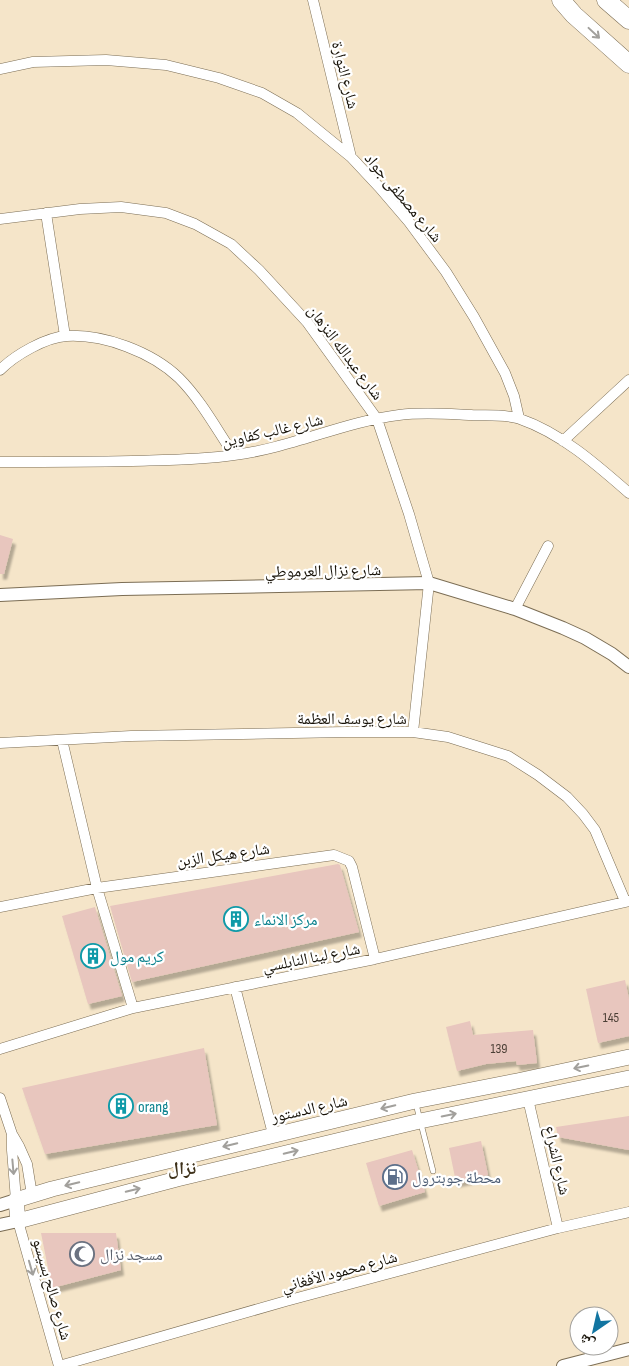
<svg xmlns="http://www.w3.org/2000/svg" width="629" height="1366" font-family="'Sofia Sans Condensed','Noto Naskh Arabic',sans-serif">
<style>
.building{fill:#e8c6be;filter:url(#shadow)}
.lines{fill:none;stroke-linecap:round;stroke-linejoin:round}
.service-casing{stroke:#7b6d54;stroke-width:6}
.minor-casing{stroke:#7b6d54;stroke-width:11}
.tertiary-casing{stroke:#7b6d54;stroke-width:14}
.secondary-casing{stroke:#7b6d54;stroke-width:16}
.trunk-casing{stroke:#7b6d54;stroke-width:19}
.service{stroke:#fff;stroke-width:5}
.minor{stroke:#fff;stroke-width:10}
.tertiary{stroke:#fff;stroke-width:12}
.secondary{stroke:#fff;stroke-width:15}
.trunk{stroke:#fff;stroke-width:18}
.oneway{stroke:#a2a09c}
.labels{text-anchor:middle;stroke-width:4.5;stroke-linejoin:round;paint-order:stroke}
.number-label{font-size:14px;fill:#4b3f36}
.street-label{font-size:16px;fill:#171208;stroke:#fff}
.culture-label{font-size:16px;fill:#0d838f;stroke:#fff;text-anchor:start}
.service-label{font-size:16px;fill:#4e5e75;stroke:#fff;text-anchor:start}
.worship-label{font-size:16px;fill:#5b616d;stroke:#fff;text-anchor:start}
.neighbourhood-label{font-size:18px;font-weight:bold;fill:#3e311a;stroke:#fff}
</style>
<defs>
<filter id="shadow"><feDropShadow dx="3" dy="5.5" stdDeviation="1" flood-color="#0004"/></filter>
</defs>
<rect width="100%" height="100%" fill="#f5e5c9"/>
<!-- building -->
<path class="building" d="M0,535L13,539L4,574H0Z
M338,864L340,865L359,932L132,982L110,906Z
M95,907L122,996L88,1004L62,916Z
M625,980L629,999V1036L598,1043L586,989Z
M470,1021L473,1035L533,1030L537,1063L517,1065L516,1061L486,1064L457,1071L446,1027Z
M204,1048L217,1125L45,1154L22,1088Z
M629,1116V1150L558,1137L556,1127Z
M481,1141L488,1175L456,1182L449,1148Z
M412,1150L425,1192L379,1206L366,1163Z
M41,1233H116L121,1270L52,1288Z"/>
<g class="lines">
<defs>
<path id="service" d="M416,1104L433,1171"/>
<path id="minor" d="M313,0L351,157
M0,69L33,62L106,60L166,65L219,78L262,93L297,113L351,157L379,187L409,222L446,272L474,317L505,373L514,396L519,418
M46,213L65,336
M0,219L80,209L121,207L166,213L195,224L231,244L259,270L307,322L377,419L409,514L429,583L413,732
M0,370C15,355 46,337 67,336C104,334 152,352 179,378C201,400 217,430 234,455
M563,441L629,380
M0,462C44,462 88,462 132,461C166,460 200,460 234,455C291,448 343,422 399,415C423,412 448,414 471,415C485,416 508,414 520,419C561,433 597,465 629,493
M515,609L548,546
M62,740L97,888L133,1008
M0,743L131,736L346,732H413L448,737L508,756L538,775L567,797L583,814L595,830L625,901
M0,907L97,888L334,855L349,861L352,867L375,959
M235,987L273,1134
M0,1049L133,1008L375,959L629,901
M0,1098L12,1134L19,1146L27,1164L32,1195
M528,1099L558,1228
M12,1134V1150L16,1200
M18,1221L59,1366
M59,1366L286,1301L558,1228L629,1212"/>
<path id="tertiary" d="M0,595L122,589L429,583L515,609L563,628L585,638L612,654L629,667
M0,1205L16,1200
M0,1225L18,1221
M563,1366L629,1349"/>
<path id="secondary" d="M629,1057L517,1081L415,1101L52,1189L16,1200L18,1221L177,1179L420,1121L629,1078"/>
<path id="trunk" d="M561,0L574,15L629,64
M606,0L629,20"/>
</defs>
<!-- service casing -->
<use href="#service" class="service-casing"/>
<!-- minor casing -->
<use href="#minor" class="minor-casing"/>
<!-- tertiary casing -->
<use href="#tertiary" class="tertiary-casing"/>
<!-- secondary casing -->
<use href="#secondary" class="secondary-casing"/>
<!-- trunk casing -->
<use href="#trunk" class="trunk-casing"/>
<!-- service -->
<use href="#service" class="service"/>
<!-- minor -->
<use href="#minor" class="minor"/>
<!-- tertiary -->
<use href="#tertiary" class="tertiary"/>
<!-- secondary -->
<use href="#secondary" class="secondary"/>
<!-- trunk -->
<use href="#trunk" class="trunk"/>
</g>
<!-- one-way arrows -->
<defs><path id="oneway-shaft" d="M-6 0H5M1.5-3L5.5 0L1.5 3" fill="none" stroke-width="1.6" stroke-linecap="round" stroke-linejoin="round" transform="scale(1.25)"/></defs>
<g class="oneway">
<use href="#oneway-shaft" transform="translate(594 33) rotate(43)"/>
<use href="#oneway-shaft" transform="translate(581 1067) rotate(168)"/>
<use href="#oneway-shaft" transform="translate(388 1107) rotate(167)"/>
<use href="#oneway-shaft" transform="translate(449 1115) rotate(-11)"/>
<use href="#oneway-shaft" transform="translate(230 1145) rotate(166)"/>
<use href="#oneway-shaft" transform="translate(291 1152) rotate(-13)"/>
<use href="#oneway-shaft" transform="translate(13 1167) rotate(85)"/>
<use href="#oneway-shaft" transform="translate(72 1184) rotate(166)"/>
<use href="#oneway-shaft" transform="translate(133 1190) rotate(-14)"/>
<use href="#oneway-shaft" transform="translate(31 1268) rotate(74)"/>
</g>
<!-- icons -->
<defs>
<symbol id="building-ring" viewBox="-11 -11 22 22"><circle r="9.5" fill="#fff" stroke="#0f9aa8" stroke-width="1.5"/><path d="M-4-6H4V6H1V3H-1V6H-4ZM-2.5-4.3h1.7v1.8h-1.7ZM.8-4.3h1.7v1.8H.8ZM-2.5-1h1.7V.8h-1.7ZM.8-1h1.7V.8H.8Z" fill="#0f9aa8"/></symbol>
<symbol id="fuel-ring" viewBox="-11 -11 22 22"><circle r="9.5" fill="#fff" stroke="#5c6f8a" stroke-width="1.5"/><path d="M-5.5-6h7V0h2V4h1.3V-2.5L3-4.5l.8-.8L6-3V5H2.5V1h-1V6h-7ZM-4.2-4.7v3.2H.2V-4.7Z" fill="#5c6f8a"/></symbol>
<symbol id="mosque-ring" viewBox="-11 -11 22 22"><circle r="9.5" fill="#fff" stroke="#6b7280" stroke-width="1.5"/><path d="M3.5-4.9A6 6 0 1 0 3.5 4.9A5 5 0 1 1 3.5-4.9Z" fill="#6b7280"/></symbol>
</defs>
<g fill-rule="evenodd">
<use href="#building-ring" x="222" y="905" width="28" height="28"/>
<use href="#building-ring" x="79" y="942" width="28" height="28"/>
<use href="#building-ring" x="107" y="1092" width="28" height="28"/>
<use href="#fuel-ring" x="381" y="1163" width="28" height="28"/>
<use href="#mosque-ring" x="68" y="1240" width="28" height="28"/>
</g>
<g class="labels">
<!-- number labels -->
<g class="number-label">
<text x="611" y="1022">145</text>
<text x="499" y="1053">139</text>
</g>
<!-- street labels -->
<g class="street-label">
<text transform="translate(346 75) rotate(76)" y="6">شارع النوارة</text>
<text transform="translate(404 197) rotate(50)" y="6">شارع مصطفى جواد</text>
<text transform="translate(346 352) rotate(53)" y="6">شارع عبدالله النزهان</text>
<text transform="translate(272 430) rotate(-13)" y="6">شارع غالب كفاوين</text>
<text transform="translate(323 570) rotate(-1)" y="6">شارع نزال العرموطي</text>
<text x="352" y="724">شارع يوسف العظمة</text>
<text transform="translate(223 854) rotate(-8)" y="6">شارع هيكل الزبن</text>
<text transform="translate(311 957) rotate(-11)" y="6">شارع لينا النابلسي</text>
<text transform="translate(309 1108) rotate(-13)" y="6">شارع الدستور</text>
<text transform="translate(558 1160) rotate(77)" y="6">شارع الشراع</text>
<text transform="translate(339 1271) rotate(-15)" y="6">شارع محمود الأفغاني</text>
<text transform="translate(53 1289) rotate(74)" y="6">شارع صالح بسيسو</text>
</g>
<!-- culture labels -->
<g class="culture-label">
<text x="254" y="925">مركز الانماء</text>
<text x="110" y="962">كريم مول</text>
<text x="138" y="1112">orang</text>
</g>
<!-- service labels -->
<g class="service-label">
<text x="412" y="1183">محطة جوبترول</text>
</g>
<!-- worship labels -->
<g class="worship-label">
<text x="100" y="1260">مسجد نزال</text>
</g>
<!-- neighbourhood labels -->
<g class="neighbourhood-label">
<text x="182" y="1174">نزال</text>
</g>
</g>
<!-- north arrow -->
<g transform="translate(594 1331) rotate(214)"><circle r="24" fill="#ffffff" stroke="#a2a09c"/>
<path d="M0-4L9 19L0 12L-9 19Z" fill="#1275a1"/>
<text y="-8" font-size="14" font-weight="bold" text-anchor="middle" fill="#171208">ش</text>
</g>
</svg>
